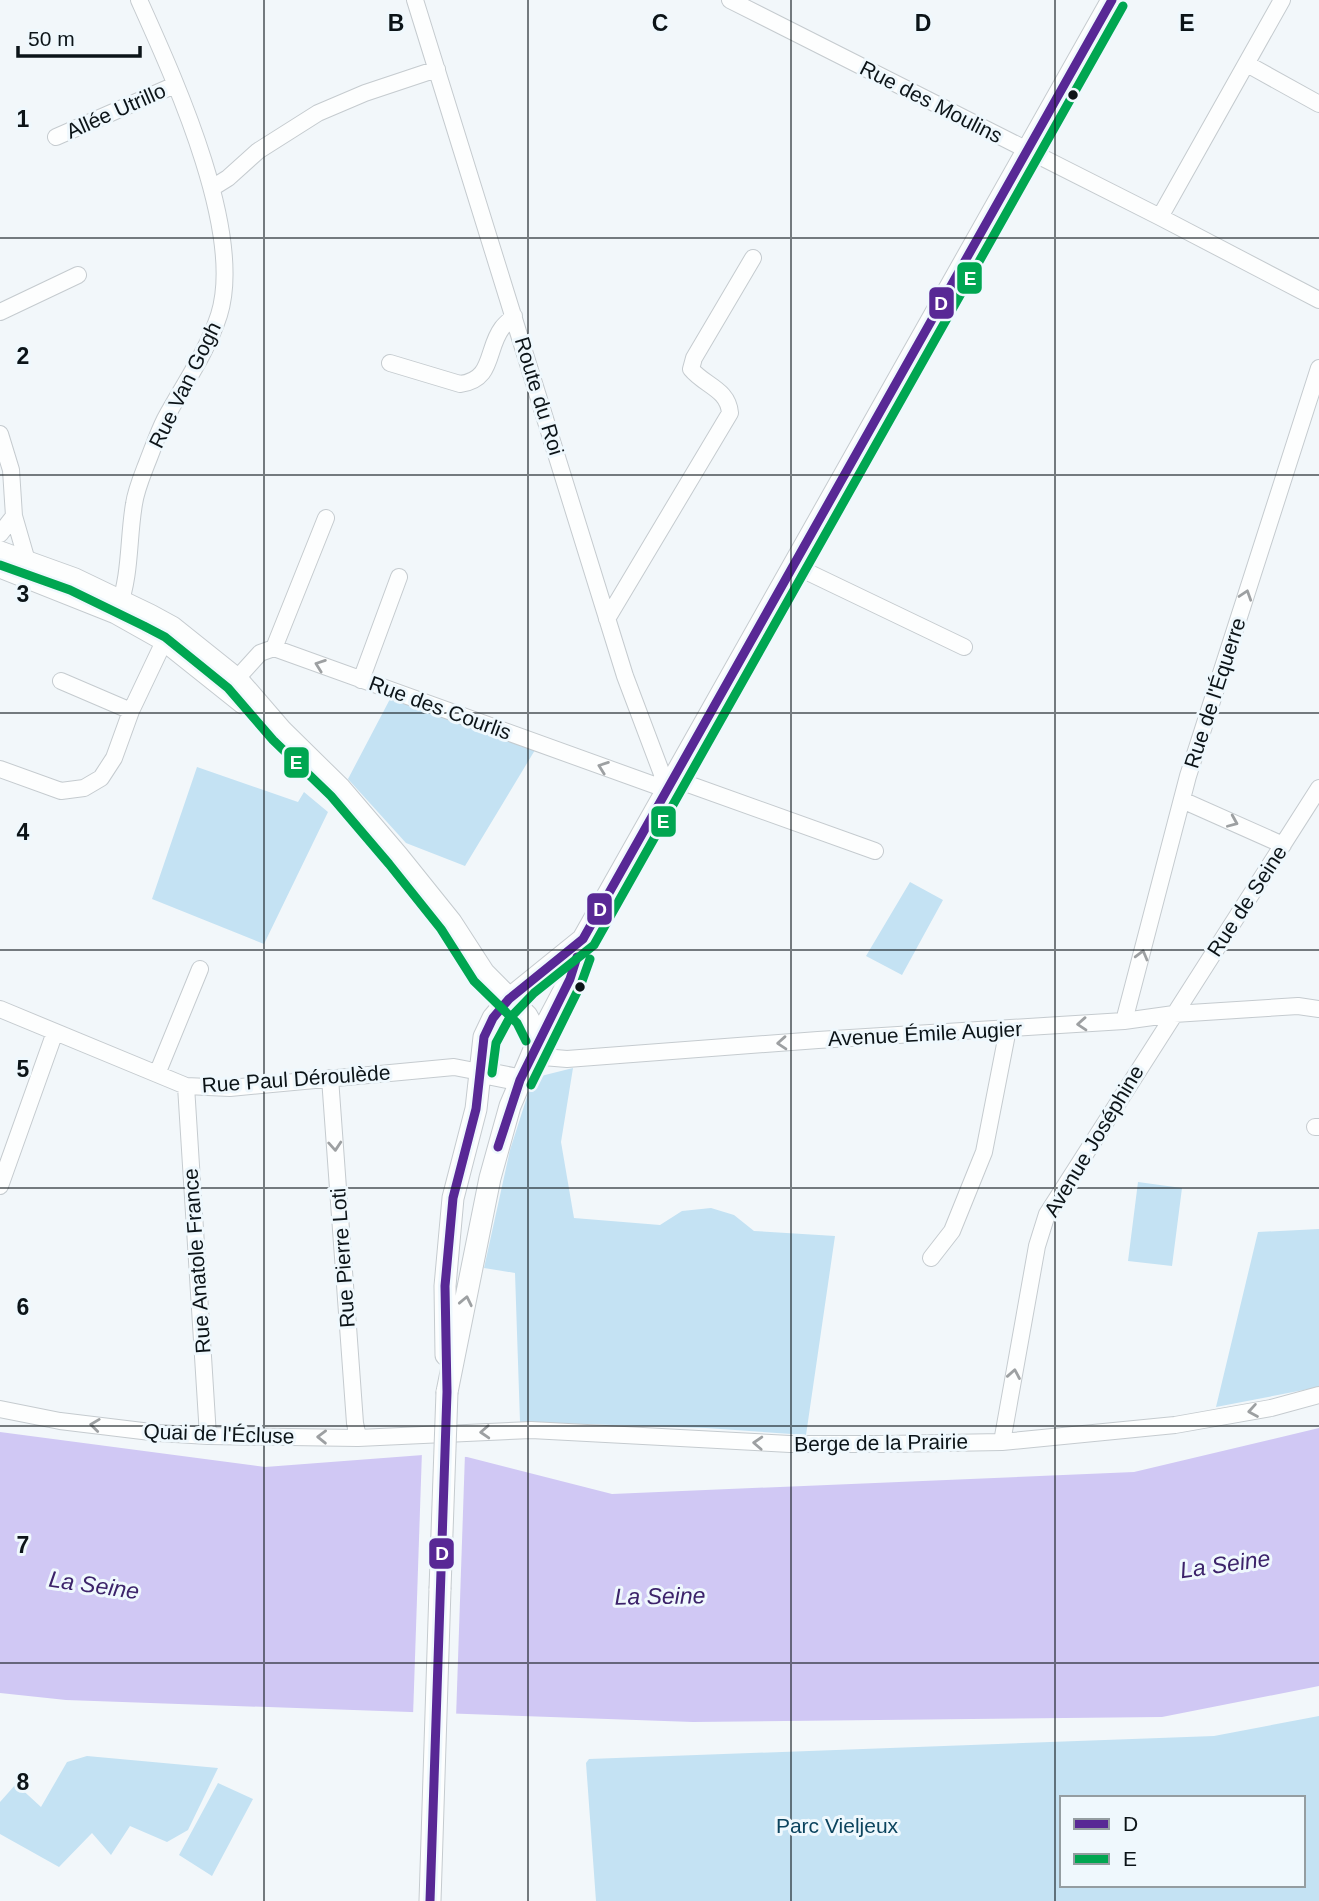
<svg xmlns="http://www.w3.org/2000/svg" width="1319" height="1901" font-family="Helvetica,sans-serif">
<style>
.green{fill:#c4e2f3;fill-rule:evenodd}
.water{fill:#d0c8f4}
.pier{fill:#f2f7fa}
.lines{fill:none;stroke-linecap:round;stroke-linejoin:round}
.street-casing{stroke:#c5cbcf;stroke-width:18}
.secondary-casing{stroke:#c5cbcf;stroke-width:23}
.street{stroke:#fdfefe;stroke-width:16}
.secondary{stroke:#fdfefe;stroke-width:21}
.secondary-bridge-casing{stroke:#c5cbcf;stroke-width:23;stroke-linecap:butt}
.secondary-bridge{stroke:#fdfefe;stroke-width:21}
.bus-1-casing{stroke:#eff8fd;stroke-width:14}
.bus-2-casing{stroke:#eff8fd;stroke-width:14}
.bus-1{stroke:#582895;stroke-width:9}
.bus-2{stroke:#00a651;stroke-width:9}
.oneway{stroke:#9da0a2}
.grid{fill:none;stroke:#0c1418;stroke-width:2;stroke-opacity:0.55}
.bus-dot{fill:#0c1418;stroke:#eff8fd;stroke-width:2.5}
.labels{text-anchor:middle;stroke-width:6;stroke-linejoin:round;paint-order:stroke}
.street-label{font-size:21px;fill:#0c1418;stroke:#eff8fd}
.park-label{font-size:21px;fill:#0c445e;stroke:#eff8fd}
.water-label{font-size:23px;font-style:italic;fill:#3c236a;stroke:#eff8fd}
.grid-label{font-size:23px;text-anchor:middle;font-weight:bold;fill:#0c1418;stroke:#eff8fd;stroke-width:6;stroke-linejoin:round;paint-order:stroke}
.line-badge{stroke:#eff8fd;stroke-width:2.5}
.badge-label{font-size:19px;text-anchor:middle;font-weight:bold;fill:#fff}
</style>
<rect width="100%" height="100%" fill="#f2f7fa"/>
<!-- green -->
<path class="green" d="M390,699L535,750L465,866L406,843L348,779Z
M197,767L298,802L304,792L328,812L264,944L152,899Z
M910,882L943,900L902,975L866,956Z
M573,1068L561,1142L574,1218L660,1225L682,1211L711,1208L734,1215L754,1231L835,1236L806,1435L706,1428L520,1422L515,1273L484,1268L510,1150L533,1078Z
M1138,1182L1182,1188L1172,1266L1128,1261Z
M1319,1229V1387L1216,1407L1258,1232Z
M1319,1716V1901H596L586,1763L589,1759L1214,1736ZM1062,1798H1303V1885H1062Z
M87,1756L218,1768L188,1830L167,1842L130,1826L111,1855L92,1833L59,1867L0,1834V1802L16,1784L41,1807L67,1762Z
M218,1783L253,1799L212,1876L179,1855Z"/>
<!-- water -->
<path class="water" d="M1319,1428V1686L1162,1717L693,1722L66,1700L0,1693V1432L265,1467L423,1455L467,1457L612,1494L1134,1472Z"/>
<!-- pier -->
<path class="pier" d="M422,1451L465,1453L456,1718L413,1717Z"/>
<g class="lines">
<defs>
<path id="street" d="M415,0L625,676L668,790
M730,0L1160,217L1319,300
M1247,64L1319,104
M56,137L175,85
M212,188L228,178L258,151L318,113L365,93L437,69
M1160,217L1282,0
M0,312L78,275
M390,363L460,384C494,380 486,349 502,328C505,324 510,320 514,316
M0,434L11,470L14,516L27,561L24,568
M0,534L14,516
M795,566L964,647
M118,609C131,575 128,539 134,504C136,490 142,476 147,463C153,448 158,433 165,419C184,384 207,352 219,315C245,232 174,78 139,0
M607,619L730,413C728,389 705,386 691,369L694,358L753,258
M274,648L326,518
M361,680L399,577
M61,681L131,711
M231,685L260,653L274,648L668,790
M0,769L61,791L84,788L101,778L114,758L131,711L169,631
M674,779L875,851
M1182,800L1283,845
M0,1009L186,1086L230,1088L454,1067L480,1072
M1124,1021L1188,776L1319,368
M531,1056L567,1059L818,1040L1124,1021L1174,1014L1298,1006L1319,1009
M157,1074L200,969
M330,1078L355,1423L358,1438
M186,1086L208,1436
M1315,1127H1319
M0,1186L55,1032
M931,1258L952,1231L984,1152L1008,1029
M0,1409L60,1421L159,1433L208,1436L358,1438L531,1430L790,1444H886L1002,1442L1175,1425L1271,1408L1319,1395
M1002,1442L1037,1246L1047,1214L1319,788"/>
<path id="secondary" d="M0,552L75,579L150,615L172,627L237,679L282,731L340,788L398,856L451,922L484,973L527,1016L539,1038
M0,567L116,613L164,640L243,703
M480,1072L520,1080
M446,1355L445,1286L453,1198L476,1109L484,1037L493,1018L509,999L582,940
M447,1392L490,1178L510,1106L539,1038L570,979L583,939L1112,0
M430,1901L440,1589"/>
</defs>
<!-- street casing -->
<use href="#street" class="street-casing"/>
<!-- secondary casing -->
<use href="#secondary" class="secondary-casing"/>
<!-- street -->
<use href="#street" class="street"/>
<!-- secondary -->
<use href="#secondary" class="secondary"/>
<defs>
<path id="secondary-bridge" d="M440,1589L447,1392"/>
</defs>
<!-- secondary-bridge casing -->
<use href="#secondary-bridge" class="secondary-bridge-casing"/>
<!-- secondary-bridge -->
<use href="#secondary-bridge" class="secondary-bridge"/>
<defs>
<path id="bus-1" d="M498,1147L520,1080L570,979L577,957
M430,1901L447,1392L445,1286L453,1198L476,1109L484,1037L493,1018L509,999L583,939L1112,0"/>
<path id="bus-2" d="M0,565L70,590L144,626L165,637L228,688L273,740L331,796L389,864L441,929L474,981L517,1023L526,1041
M492,1073L496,1043L509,1019L534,993L594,945L1123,6
M531,1085L581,984L590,959"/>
</defs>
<!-- bus-1 casing -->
<use href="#bus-1" class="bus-1-casing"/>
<!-- bus-2 casing -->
<use href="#bus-2" class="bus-2-casing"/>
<!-- bus-1 -->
<use href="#bus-1" class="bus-1"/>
<!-- bus-2 -->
<use href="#bus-2" class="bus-2"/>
</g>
<!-- one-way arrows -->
<defs><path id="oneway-chevron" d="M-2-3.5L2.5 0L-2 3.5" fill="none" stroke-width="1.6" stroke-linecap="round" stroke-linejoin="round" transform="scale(1.75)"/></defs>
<g class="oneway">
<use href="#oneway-chevron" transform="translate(1246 595) rotate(-72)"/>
<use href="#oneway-chevron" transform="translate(320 665) rotate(-160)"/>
<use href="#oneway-chevron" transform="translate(603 767) rotate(-160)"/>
<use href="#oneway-chevron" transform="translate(1233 822) rotate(23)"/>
<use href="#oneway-chevron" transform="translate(1142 955) rotate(-75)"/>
<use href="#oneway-chevron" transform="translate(1082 1024) rotate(176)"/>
<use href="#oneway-chevron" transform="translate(782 1043) rotate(176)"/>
<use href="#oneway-chevron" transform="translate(335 1146) rotate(86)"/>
<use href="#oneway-chevron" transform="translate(466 1301) rotate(-78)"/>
<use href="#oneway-chevron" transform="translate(1014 1374) rotate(-80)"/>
<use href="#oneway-chevron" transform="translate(1253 1411) rotate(170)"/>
<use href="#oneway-chevron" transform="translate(95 1425) rotate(-173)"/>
<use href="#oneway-chevron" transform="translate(485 1432) rotate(177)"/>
<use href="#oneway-chevron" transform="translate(322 1437) rotate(-179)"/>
<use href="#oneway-chevron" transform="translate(758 1443) rotate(-177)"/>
</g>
<!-- grid -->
<path class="grid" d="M264,0V1901M528,0V1901M791,0V1901M1055,0V1901M0,238H1319M0,475H1319M0,713H1319M0,950H1319M0,1188H1319M0,1426H1319M0,1663H1319"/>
<!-- markers -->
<g class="bus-dot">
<circle cx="1073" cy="95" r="6"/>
<circle cx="580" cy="987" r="6"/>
</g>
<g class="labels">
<!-- street labels -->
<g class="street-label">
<text transform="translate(931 102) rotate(27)" y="7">Rue des Moulins</text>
<text transform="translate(116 111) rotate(-24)" y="7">Allée Utrillo</text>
<text transform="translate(185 385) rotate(-64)" y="7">Rue Van Gogh</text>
<text transform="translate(539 396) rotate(73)" y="7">Route du Roi</text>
<text transform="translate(1215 693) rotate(-72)" y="7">Rue de l'Équerre</text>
<text transform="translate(440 708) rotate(20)" y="7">Rue des Courlis</text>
<text transform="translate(1247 901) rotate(-57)" y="7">Rue de Seine</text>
<text transform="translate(925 1034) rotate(-3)" y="7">Avenue Émile Augier</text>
<text transform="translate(296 1079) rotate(-4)" y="7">Rue Paul Déroulède</text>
<text transform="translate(1094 1141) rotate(-59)" y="7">Avenue Joséphine</text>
<text transform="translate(343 1258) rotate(-94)" y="7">Rue Pierre Loti</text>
<text transform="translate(197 1261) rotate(-94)" y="7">Rue Anatole France</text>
<text transform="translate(219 1434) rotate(2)" y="7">Quai de l'Écluse</text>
<text transform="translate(881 1443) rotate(-1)" y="7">Berge de la Prairie</text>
</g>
<!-- park labels -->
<g class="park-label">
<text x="837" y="1833">Parc Vieljeux</text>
</g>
<!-- water labels -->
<g class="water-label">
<text transform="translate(1225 1564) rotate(-8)" y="8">La Seine</text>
<text transform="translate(94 1585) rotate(8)" y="8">La Seine</text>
<text transform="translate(660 1596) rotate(-1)" y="8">La Seine</text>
</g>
</g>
<g class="grid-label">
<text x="396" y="31">B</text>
<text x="660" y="31">C</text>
<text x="923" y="31">D</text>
<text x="1187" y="31">E</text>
<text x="23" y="127">1</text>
<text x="23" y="364">2</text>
<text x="23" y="602">3</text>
<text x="23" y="840">4</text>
<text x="23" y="1077">5</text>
<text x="23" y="1315">6</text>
<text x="23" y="1553">7</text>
<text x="23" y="1790">8</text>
</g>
<g class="line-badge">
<rect x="956" y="261" width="27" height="34" rx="7" fill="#00a651"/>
<rect x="928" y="286" width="27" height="34" rx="7" fill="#582895"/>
<rect x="283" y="746" width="27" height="33" rx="7" fill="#00a651"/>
<rect x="650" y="805" width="27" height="33" rx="7" fill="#00a651"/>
<rect x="586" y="892" width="27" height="34" rx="7" fill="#582895"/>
<rect x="428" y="1537" width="27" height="33" rx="7" fill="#582895"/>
</g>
<g class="badge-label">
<text x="970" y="285">E</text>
<text x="941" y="310">D</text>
<text x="296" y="769">E</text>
<text x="663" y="828">E</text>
<text x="600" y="916">D</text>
<text x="442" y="1560">D</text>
</g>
<!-- legend -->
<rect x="1060" y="1796" width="245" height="91" fill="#eff8fd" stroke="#949da1" stroke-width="2"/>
<rect x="1074" y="1819" width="35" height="10" fill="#582895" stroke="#949da1" stroke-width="2"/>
<text x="1123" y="1831" font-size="21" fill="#0c1418">D</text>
<rect x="1074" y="1854" width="35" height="10" fill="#00a651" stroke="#949da1" stroke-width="2"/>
<text x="1123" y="1866" font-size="21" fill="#0c1418">E</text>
<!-- scale -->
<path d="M18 46v10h122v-10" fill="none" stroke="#0c1418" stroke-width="3.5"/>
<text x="28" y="46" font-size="21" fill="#0c1418" stroke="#eff8fd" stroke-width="5" paint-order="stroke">50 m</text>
</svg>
